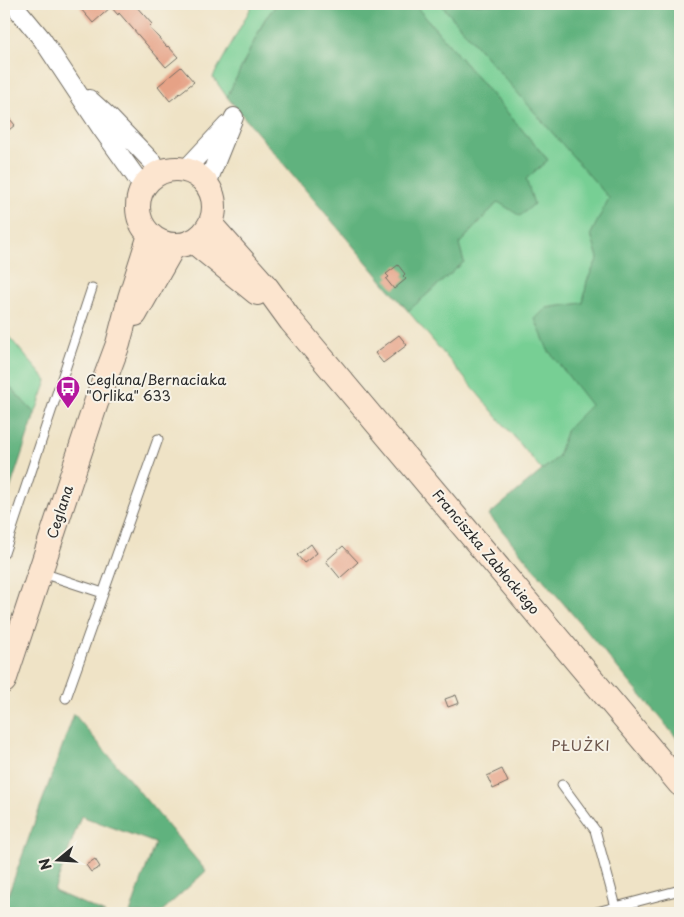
<svg xmlns="http://www.w3.org/2000/svg" width="684" height="917" font-family="'Playpen Sans',sans-serif">
<style>
.green{fill:#77cf94;stroke:#517d60}
.forest{fill:#61b27e;stroke:#466e54}
.building{fill:#e6a286}
.lines{fill:none;stroke-linecap:round;stroke-linejoin:round}
.lane-casing{stroke:#706b61;stroke-width:11}
.street-casing{stroke:#706b61;stroke-width:20}
.secondary-casing{stroke:#706b61;stroke-width:26}
.lane{stroke:#fff;stroke-width:9}
.street{stroke:#fff;stroke-width:18}
.secondary{stroke:#fce5cf;stroke-width:24}
.labels{text-anchor:middle;stroke-width:4;stroke-linejoin:round;paint-order:stroke}
.poi-label{font-size:14px;fill:#2b2b2b;stroke:#f7f3e8;text-anchor:start}
.street-label{font-size:14px;fill:#2b2b2b;stroke:#f7f3e8}
.neighbourhood-label{font-size:15px;letter-spacing:1px;fill:#6c554b;stroke:#f7f3e8}
</style>
<rect width="100%" height="100%" fill="#f7f3e8"/>
<filter id="ink" filterUnits="userSpaceOnUse"><feTurbulence type="fractalNoise" baseFrequency=".02" numOctaves="2"/><feDisplacementMap in="SourceGraphic" scale="10" xChannelSelector="R" yChannelSelector="G"/><feConvolveMatrix kernelMatrix="1 2 1 2 8 2 1 2 1" color-interpolation-filters="sRGB"/></filter>
<filter id="wash" filterUnits="userSpaceOnUse"><feTurbulence type="fractalNoise" baseFrequency=".0096" numOctaves="4" result="noise"/><feDisplacementMap in="SourceGraphic" scale="20" xChannelSelector="R" yChannelSelector="G"/><feGaussianBlur stdDeviation="1.12" result="paint"/><feColorMatrix in="noise" values="0 0 0 0 0 0 0 0 0 0 0 0 0 0 0 0 0 1.4 0 .05"/><feComposite in="paint" operator="in"/></filter>
<g filter="url(#wash)">
<rect width="100%" height="100%" fill="#efe3c6"/>
<!-- green -->
<path class="green" d="M253,4H277L265,19L227,97L213,77Z
M414,4H443L444,8L610,198L591,234L598,258L587,281L583,303L546,308L548,350L592,405L567,429L558,457L542,470L408,311L464,262L459,244L498,202L548,160Z
M4,331L47,381L35,414L4,380Z"/>
<!-- forest -->
<path class="forest" d="M277,4H414L548,160L526,179L534,204L520,216L498,202L459,244L464,262L408,311L227,97L265,19Z
M443,4H680V742L489,515L558,457L567,429L591,405L548,350L535,319L546,308L583,303L587,281L598,258L591,234L609,198L444,8Z
M4,380L35,414L4,507Z
M74,714L206,871L160,913H130L155,843L81,816L54,891L105,913H4V906Z"/>
<g id="blocks">
<!-- building -->
<path class="building" d="M85,4H134L152,24L149,27L167,47L168,46L178,57L166,67L119,13L118,15L111,7L93,23L80,8Z
M181,67L194,82L170,101L158,86Z
M4,112L15,125L4,134Z
M398,265L405,274L403,276L406,279L394,289L386,279L389,277L386,274Z
M399,335L407,345L383,363L375,353Z
M311,544L317,553L304,563L297,555Z
M343,546L358,562L340,578L326,561Z
M456,695L459,703L448,707L445,699Z
M502,769L508,782L493,789L487,776Z
M95,859L100,867L91,872L86,865Z"/>
</g>
</g>
<g filter="url(#ink)">
<use href="#blocks" fill-opacity="0" stroke="#706b61" stroke-width="1"/>
<g class="lines">
<defs>
<path id="lane" d="M4,553L92,288
M42,573L103,593
M66,698L158,439
M562,785L595,830L616,907
M593,913L680,890"/>
<path id="street" d="M13,4L42,39L101,128L143,187
M89,99L111,119L161,171
M185,170L227,125
M207,184L234,117"/>
<path id="secondary" d="M138 207a38 38 0 1 1 76 0a38 38 0 1 1-76 0Z
M210,224L267,288L291,321L680,784
M193,241L257,293
M135,314L174,245
M4,681L96,403L118,344L130,298L150,235"/>
</defs>
<!-- lane casing -->
<use href="#lane" class="lane-casing"/>
<!-- street casing -->
<use href="#street" class="street-casing"/>
<!-- secondary casing -->
<use href="#secondary" class="secondary-casing"/>
<!-- lane -->
<use href="#lane" class="lane"/>
<!-- street -->
<use href="#street" class="street"/>
<!-- secondary -->
<use href="#secondary" class="secondary"/>
</g>
</g>
<!-- icons -->
<defs>
<symbol id="bus-pin" viewBox="-11 -11 22 30"><path d="M0 17L-7.5 6A9.5 9.5 0 1 1 7.5 6Z" fill="#b5179e" stroke="#f7f3e8"/><path d="M-5-6H5V4H4V6H2V4H-2V6H-4V4H-5ZM-3.5-4V0h7V-4ZM-3.5 1.2v1.5H-2V1.2ZM2 1.2v1.5H3.5V1.2Z" fill="#fff"/></symbol>
</defs>
<g fill-rule="evenodd">
<use href="#bus-pin" x="54" y="374" width="28" height="38"/>
</g>
<g class="labels">
<!-- poi labels -->
<g class="poi-label">
<text x="86" y="385">Ceglana/Bernaciaka<tspan x="86" dy="16">"Orlika" 633</tspan></text>
</g>
<!-- street labels -->
<g class="street-label">
<text transform="translate(60 512) rotate(-72)" y="5">Ceglana</text>
<text transform="translate(486 552) rotate(50)" y="5">Franciszka Zabłockiego</text>
</g>
<!-- neighbourhood labels -->
<g class="neighbourhood-label">
<text x="581" y="751">PŁUŻKI</text>
</g>
</g>
<!-- margin -->
<rect width="684" height="917" fill="none" stroke="#f7f3e8" stroke-width="20"/>
<!-- north arrow -->
<g transform="translate(58 860) rotate(252)" stroke="#f7f3e8" stroke-width="4" paint-order="stroke">
<path d="M0-4L9 19L0 12L-9 19Z" fill="#2b2b2b"/>
<text y="-8" font-size="14" font-weight="bold" text-anchor="middle" fill="#2b2b2b">N</text>
</g>
</svg>
